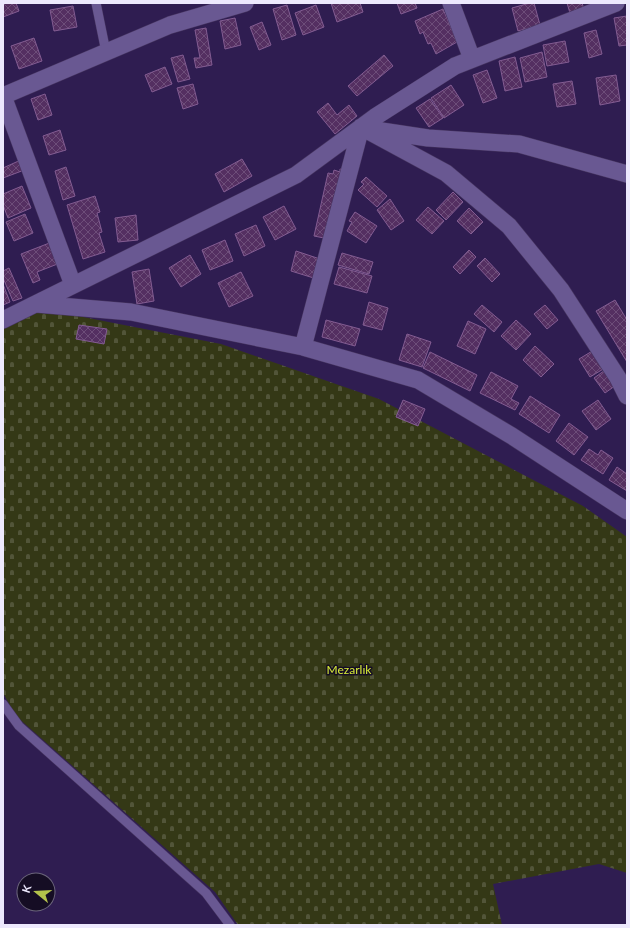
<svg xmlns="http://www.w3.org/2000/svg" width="630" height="928" font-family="Lato,sans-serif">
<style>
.cemetery{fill:url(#cemetery-stones)}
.building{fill:url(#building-cross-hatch);stroke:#835c92}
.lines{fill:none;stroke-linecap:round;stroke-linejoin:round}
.lane-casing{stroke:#473661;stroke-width:10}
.street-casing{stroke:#473661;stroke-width:18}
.lane{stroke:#695892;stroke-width:9}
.street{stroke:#695892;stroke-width:17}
.labels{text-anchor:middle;stroke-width:3;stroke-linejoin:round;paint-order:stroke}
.park-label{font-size:12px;fill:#d8ec39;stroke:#150d24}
</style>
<defs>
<pattern id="cemetery-stones" width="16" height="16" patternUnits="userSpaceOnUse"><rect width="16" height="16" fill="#343816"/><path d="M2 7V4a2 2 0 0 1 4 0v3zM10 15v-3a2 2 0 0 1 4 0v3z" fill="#525539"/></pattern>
<pattern id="building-cross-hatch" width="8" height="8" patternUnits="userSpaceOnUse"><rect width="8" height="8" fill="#542f61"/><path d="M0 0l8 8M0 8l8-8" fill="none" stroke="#6d4d79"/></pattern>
</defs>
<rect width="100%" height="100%" fill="#2f1d51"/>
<!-- cemetery -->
<path class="cemetery" d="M32,307L221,344L379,399L583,506L627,537V873L599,864L493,884L502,925H238L215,892L16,716L3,693V327Z"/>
<!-- building -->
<path class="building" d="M3,3H16L19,11L3,17Z
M331,3H360L363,12L337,22Z
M397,3H415L417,8L401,14Z
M530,3H534L540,25L518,31L512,8Z
M567,3H582L584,9L570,13Z
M287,5L296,35L282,40L273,9Z
M316,5L324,27L303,35L295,13Z
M73,6L77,27L54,31L50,10Z
M443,9L457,42L436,54L431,43L428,44L423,32L420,34L415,21Z
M627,16V45L619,46L614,18Z
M235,18L241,45L225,49L220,21Z
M262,22L271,45L259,50L250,27Z
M206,28L212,65L196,68L194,58H200L195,30Z
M596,30L602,54L589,58L584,33Z
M34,38L42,61L19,69L11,46Z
M565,41L569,62L547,66L543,45Z
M542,52L547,77L525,82L520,58Z
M183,55L190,79L178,82L171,58Z
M384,55L393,66L357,96L348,86Z
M515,57L522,87L505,91L499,61Z
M165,67L172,84L152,92L145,75Z
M487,70L497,98L483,103L473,75Z
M616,75L620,101L600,105L596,78Z
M572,81L576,104L557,107L553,84Z
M193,84L198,104L183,109L177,88Z
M451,85L464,105L444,118L431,98Z
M45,94L52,115L38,120L31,99Z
M430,99L443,118L429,127L416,108Z
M328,103L337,115L349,105L357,116L335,134L317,112Z
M60,130L66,150L49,155L43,136Z
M23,159L27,169L3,178V168Z
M242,159L252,176L224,192L215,174Z
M66,167L75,196L63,200L55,171Z
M340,169L344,170L329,239L314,236L328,173L333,174L334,170L340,172Z
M366,177L387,196L377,207L358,190L364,184L361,182Z
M22,186L31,208L8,218L3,205V194Z
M453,192L463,202L446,220L436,210Z
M95,196L100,212L97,213L102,232L99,233L105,252L83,259L67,205Z
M390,199L404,221L391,230L377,210Z
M284,206L296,229L275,240L263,217Z
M428,207L444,221L432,234L416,220Z
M469,208L483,222L471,234L457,221Z
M355,212L377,226L366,243L347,231L352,222L349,221Z
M25,214L33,233L14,241L6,222Z
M136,215L138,240L118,242L115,218Z
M256,225L265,246L244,256L235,234Z
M225,240L233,261L210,270L202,250Z
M52,242L60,263L37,272L40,280L33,283L21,254Z
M469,250L476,257L460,274L453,267Z
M296,251L323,260L317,279L291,271Z
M342,253L373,262L369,274L338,265Z
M190,255L201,274L181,287L169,268Z
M485,258L500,274L492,282L477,266Z
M339,267L372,276L367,293L334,284Z
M9,268L22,298L13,301L3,278V271Z
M149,269L154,301L137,304L132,272Z
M241,272L253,296L229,307L218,283Z
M3,284L10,302L3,305Z
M615,300L627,320V362L596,311Z
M369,302L388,308L382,330L363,325Z
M482,305L502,322L494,332L474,314Z
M545,305L558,320L547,329L534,314Z
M326,320L360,329L355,346L322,337Z
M516,320L531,334L516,350L501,336Z
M468,321L486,329L475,354L457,346Z
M79,325L107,329L104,344L76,339Z
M407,334L431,342L422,367L399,360Z
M535,346L554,364L541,377L523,360Z
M594,350L605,368L590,377L579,359Z
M430,352L477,375L470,391L423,368Z
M608,368L619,383L605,393L594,378Z
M491,372L518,386L511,399L519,403L515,410L480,393Z
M530,396L560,415L549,433L519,414Z
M403,400L425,409L418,426L396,417Z
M598,400L611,419L596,430L582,411Z
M569,423L588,437L574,455L556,441Z
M589,449L598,455L601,450L613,458L603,474L581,460Z
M617,467L627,474V491L609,480Z"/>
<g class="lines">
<defs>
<path id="lane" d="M96,3L106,52
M3,704L19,726L206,893L230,925"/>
<path id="street" d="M451,3L472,59
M3,96L170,25L245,3
M3,96L73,285
M361,127L446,173L509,226L561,290L618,378L627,396
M375,130L428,138L519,144L627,174
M36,304L131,312L303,347L418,380L512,436L627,511
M3,320L296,175L375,117L455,66L616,3
M303,347L361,127"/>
</defs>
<!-- lane casing -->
<use href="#lane" class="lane-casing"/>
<!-- street casing -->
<use href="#street" class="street-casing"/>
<!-- lane -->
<use href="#lane" class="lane"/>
<!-- street -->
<use href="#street" class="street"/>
</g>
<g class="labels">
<!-- park labels -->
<g class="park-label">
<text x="349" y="674">Mezarlık</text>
</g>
</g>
<!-- border -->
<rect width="630" height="928" fill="none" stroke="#ede9fd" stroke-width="8"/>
<!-- north arrow -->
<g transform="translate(36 892) rotate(288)"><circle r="19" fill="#150d24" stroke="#6b657b"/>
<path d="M0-3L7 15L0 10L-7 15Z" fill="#b3c24b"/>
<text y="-6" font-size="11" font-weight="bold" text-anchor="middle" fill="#ede9fd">K</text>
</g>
</svg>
